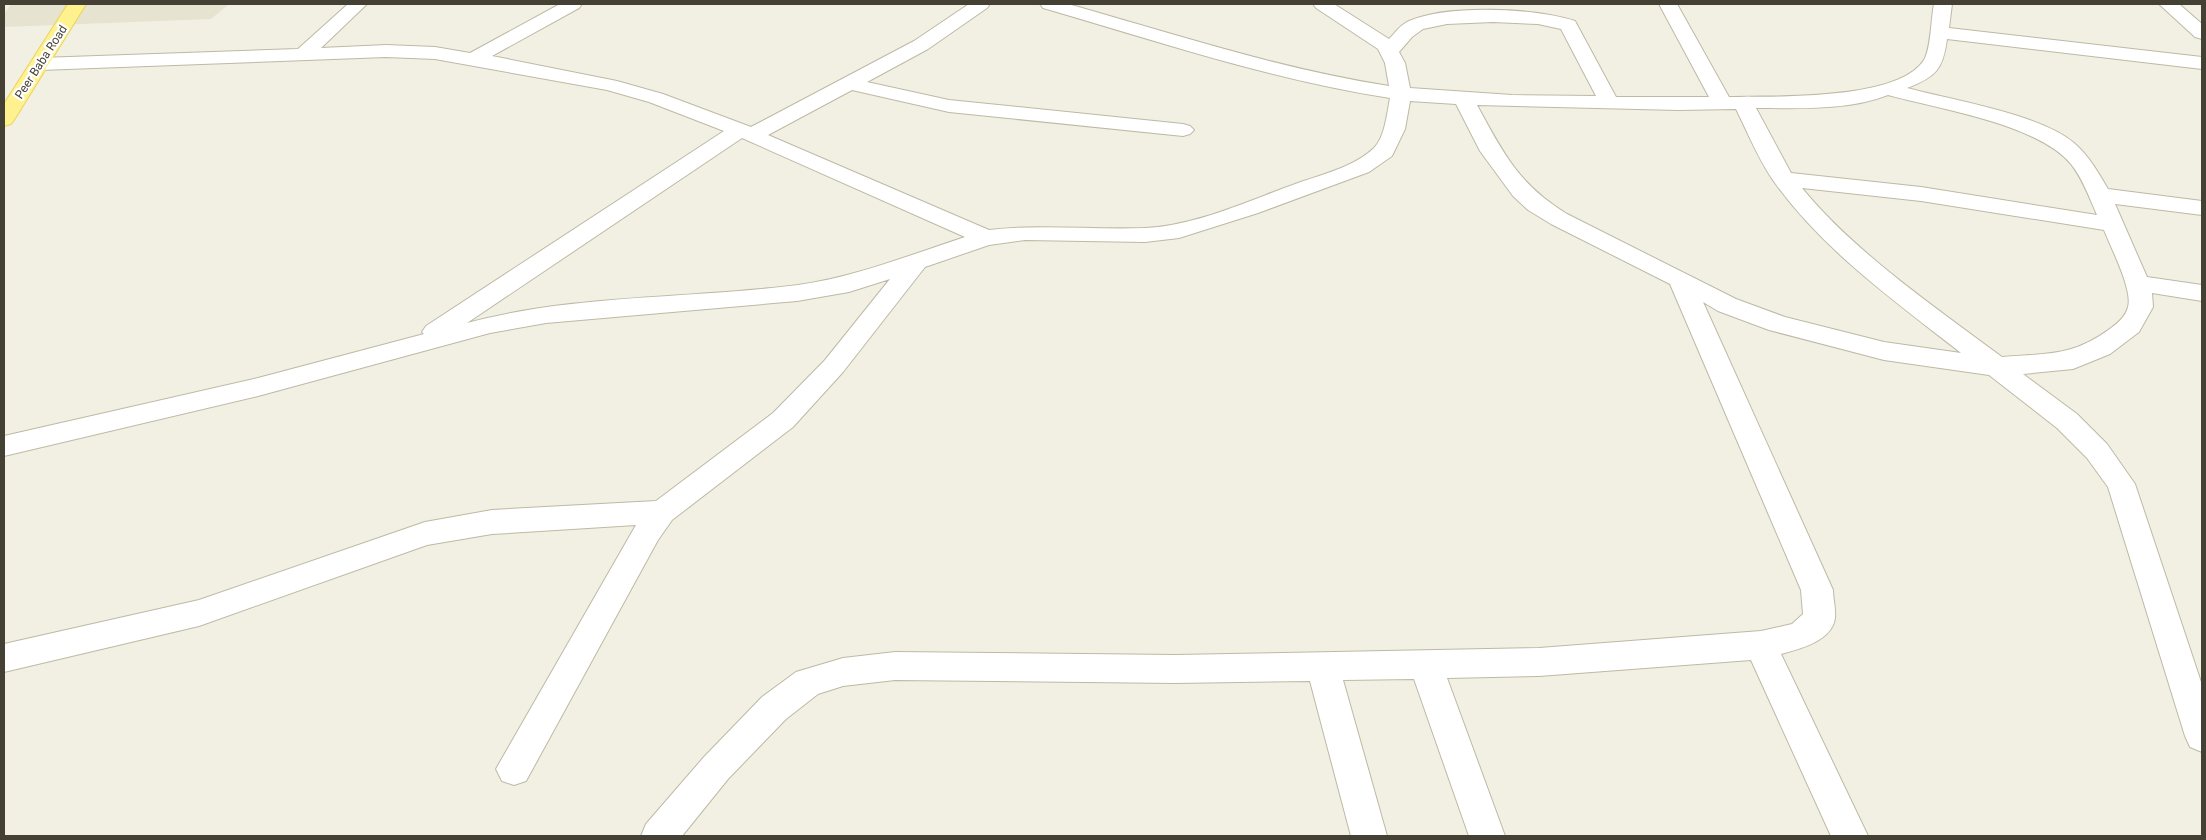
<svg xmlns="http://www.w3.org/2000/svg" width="2206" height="840" font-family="Roboto,sans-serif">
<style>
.residential{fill:#e6e3d0}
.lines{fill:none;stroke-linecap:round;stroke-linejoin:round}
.minor-casing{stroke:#beb9a5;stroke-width:2}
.major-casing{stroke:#e9d559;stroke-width:2}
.minor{fill:#fff;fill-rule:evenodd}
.major{fill:#fff18e;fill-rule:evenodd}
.labels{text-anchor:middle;stroke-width:4.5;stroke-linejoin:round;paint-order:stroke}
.far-street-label{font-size:12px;fill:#444033;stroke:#fff}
</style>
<rect width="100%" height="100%" fill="#f2f0e2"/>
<!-- residential -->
<path class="residential" d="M11,4H229L211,19L4,27V14Z"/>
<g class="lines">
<defs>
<path id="minor" d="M348,4H367L321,48L386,45L435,47L470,53L560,4H582L579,8L492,56L617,81L663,94L751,127L914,41L969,4H990L987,8L928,49L867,82L949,100L1183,124L1190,126L1194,130L1190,134L1183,136L949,112L852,90L768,135L989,230C1041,224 1092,230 1145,228C1195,226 1250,200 1298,183C1323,174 1354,167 1374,148C1385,137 1387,113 1390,98C1272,80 1157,41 1043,8L1040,4H1068C1174,34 1280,69 1389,86L1385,63L1378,49L1316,8L1313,4H1334L1389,39C1395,33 1400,25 1409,21C1448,4 1534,8 1575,21L1616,97H1709L1659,4H1677L1729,97C1773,96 1898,101 1924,60C1931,49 1931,18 1934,4H1952L1949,28L2202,57V69L1947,39C1943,69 1936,77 1907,88C1952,100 2040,114 2074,143C2089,156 2098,172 2108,189L2202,201V215L2115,204L2147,277L2202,285V301L2152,293L2153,307L2139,332L2110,354L2073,369L2023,374L2077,414L2107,444L2135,484L2202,685V752L2190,747L2185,736L2108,487L2087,458L2057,428L1989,375L1884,360L1769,330L1718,311L1703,302L1833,590C1833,599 1836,609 1835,618C1832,641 1800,649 1781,654L1868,836H1831L1751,660L1539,676L1447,678L1505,836H1469L1414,679L1343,680L1387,836H1351L1310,681L1175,683L895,680L843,686L818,694L786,719L728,779L682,836H641L646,824L704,757L762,697L796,672L843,658L895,652L1175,655L1539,648L1761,631L1792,624L1803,614L1801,590L1670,284L1551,224L1528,210L1513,196L1480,151L1456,104L1410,101L1405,129L1392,156L1369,172L1258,213L1179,238L1145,242L1025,240L989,245L925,267L843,372L793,427L672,520L658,540L526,781L514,785L502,781L496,769L636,525L492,534L427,545L199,626L4,672V644L199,600L425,522L492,510L656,501L773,413L825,360L890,279L849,292L797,301L546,323L490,333L258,396L4,456V436L258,378L424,334L422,332L426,326L724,131L649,102L607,90L435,59L386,57L40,70L33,68L30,64L33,60L40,58L298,49ZM1493,22L1538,24L1561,29L1596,96L1512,95L1410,88L1405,63L1399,52L1412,37L1423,29L1447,24ZM1888,95C1939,109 2038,124 2071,164C2083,179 2090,199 2097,215L1921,187L1791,173L1756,108C1799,108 1847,111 1888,95ZM1477,105L1679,110L1736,109C1748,133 1759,161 1775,183C1824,251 1896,302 1961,353L1884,342L1785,317L1736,299L1567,214C1519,185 1503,153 1477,105ZM742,138L965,237C910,255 855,277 798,285C688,299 575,294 467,323ZM1802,188L1921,201L2104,230C2111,248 2133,290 2128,307C2126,316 2118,323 2111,328C2072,357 2048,353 2002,357C1936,308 1853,251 1802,188Z
M2159,4H2179L2202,24V39L2195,37Z"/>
<path id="major" d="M68,4H86L14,120L11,124L4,126V104Z"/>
</defs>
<!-- minor casing -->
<use href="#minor" class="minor-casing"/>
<!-- major casing -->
<use href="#major" class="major-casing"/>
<!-- minor -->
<use href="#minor" class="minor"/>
<!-- major -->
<use href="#major" class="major"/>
</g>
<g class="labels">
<!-- far-street labels -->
<g class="far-street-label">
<text transform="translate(41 62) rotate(-57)" y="4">Peer Baba Road</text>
</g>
</g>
<!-- border -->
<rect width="2206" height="840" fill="none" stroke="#444033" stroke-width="10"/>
</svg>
